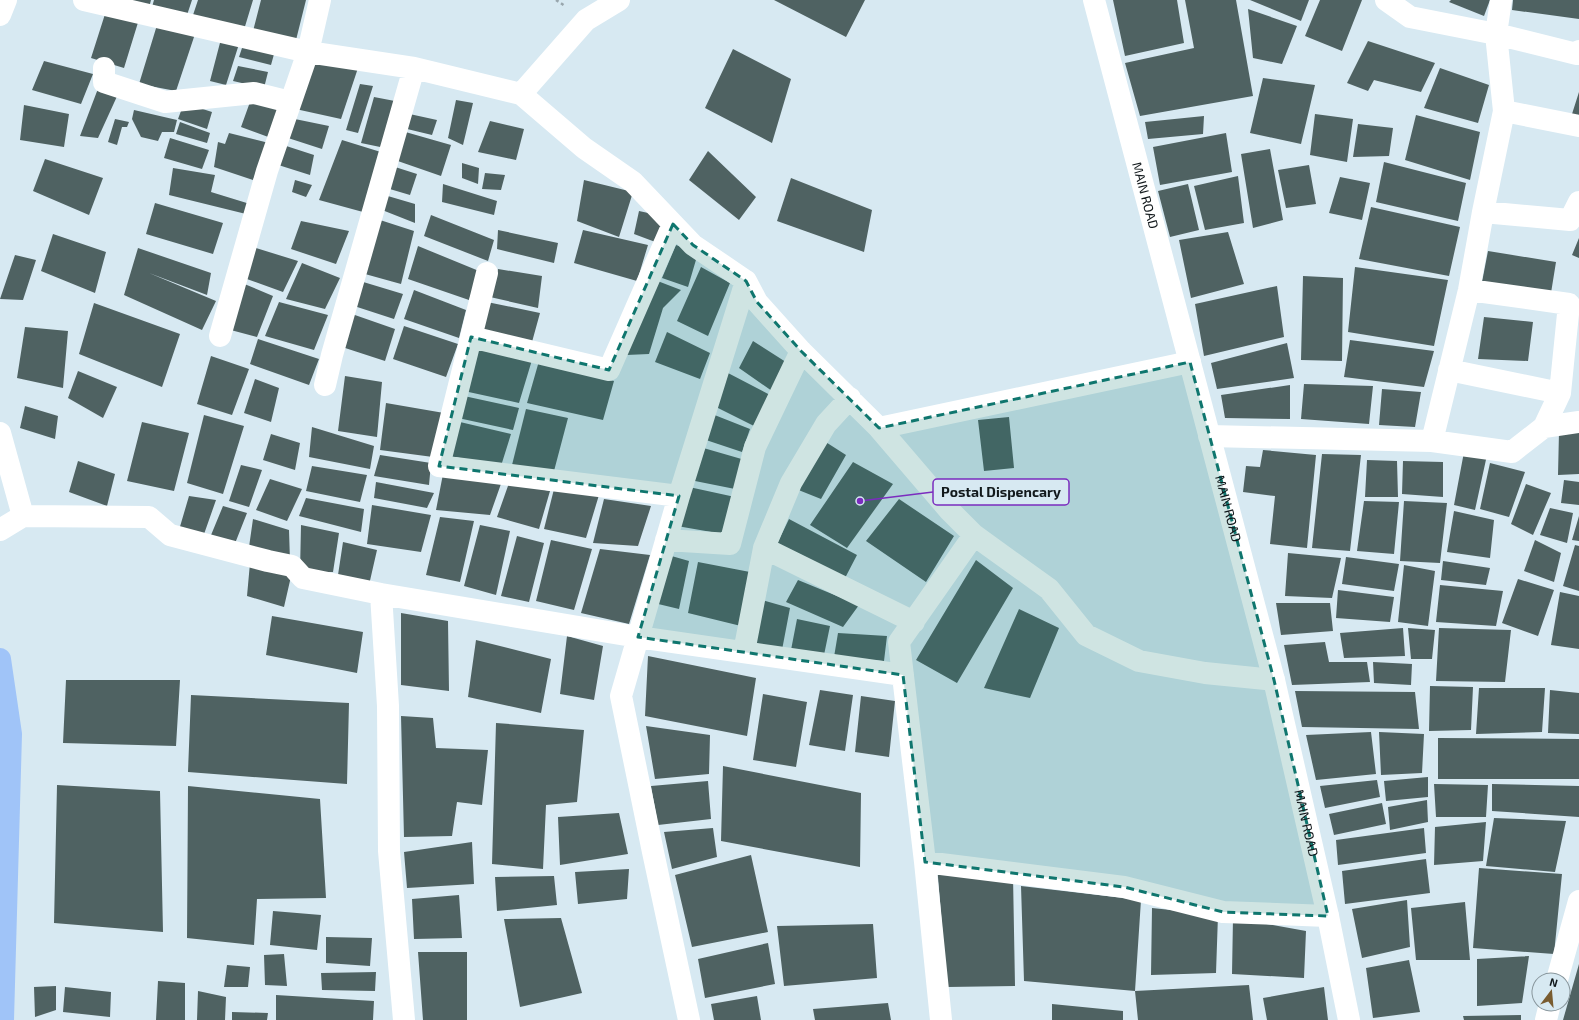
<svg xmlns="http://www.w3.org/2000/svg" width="1579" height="1020" font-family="'Exo 2',sans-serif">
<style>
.building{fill:#4f6262}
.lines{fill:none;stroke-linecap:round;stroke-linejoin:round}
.path{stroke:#98a6ad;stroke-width:2.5;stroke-dasharray:3 3;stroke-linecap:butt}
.minor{stroke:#fff;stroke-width:22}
.tertiary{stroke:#fff;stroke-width:22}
.primary{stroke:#a0c4f8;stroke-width:22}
.marked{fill:#0f766e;fill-opacity:0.2;stroke:#0f766e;stroke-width:3;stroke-dasharray:8 5;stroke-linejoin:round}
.labels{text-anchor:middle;stroke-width:4;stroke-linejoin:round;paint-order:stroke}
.street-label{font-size:13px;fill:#12191c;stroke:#d7e9f2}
.leader{fill:none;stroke:#7b2cbf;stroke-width:1.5}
.callout-dot{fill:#7b2cbf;stroke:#d7e9f2;stroke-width:1.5}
.callout{fill:#d7e9f2;stroke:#7b2cbf;stroke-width:1.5}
.callout-label{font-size:14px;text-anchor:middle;font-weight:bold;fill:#12191c}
</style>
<rect width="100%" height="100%" fill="#d7e9f2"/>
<!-- building -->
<path class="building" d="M119,0H151L149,8Z
M154,0H192L186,18L152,7Z
M198,0H253L243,33L192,18Z
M261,0H306L296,40L253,31Z
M774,0H865L846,37Z
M1113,0H1177L1184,43L1125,56Z
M1185,0H1236L1253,96L1140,116L1125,63L1194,48Z
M1250,0H1309L1301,21Z
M1320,0H1362L1342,51L1305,36Z
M1451,0H1490L1484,16L1449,2Z
M1513,0H1579V19L1512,10Z
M1248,9L1297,26L1282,64L1253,58Z
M106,11L140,16L124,68L91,58Z
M157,25L196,31L176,91L139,84Z
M221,39L239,44L226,85L210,81Z
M1368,41L1435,63L1421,92L1374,80L1368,91L1347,83Z
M244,42L276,47L271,65L239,57Z
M733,49L791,79L772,143L705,108Z
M312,59L358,68L341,119L291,108Z
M44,61L93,74L81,104L32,90Z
M238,66L268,72L264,88L233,81Z
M1440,68L1489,85L1478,123L1424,108Z
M1263,78L1315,85L1301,144L1250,133Z
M360,84L373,86L358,133L346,130Z
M99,86L119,92L98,138L80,136Z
M1579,92V116L1572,114Z
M374,97L400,102L385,148L361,143Z
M456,100L473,103L463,145L448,138Z
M250,102L279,109L271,138L241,127Z
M184,103L212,112L207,129L178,119Z
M24,105L69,114L64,147L20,140Z
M134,110L177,120L174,132H162L158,141L141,137L132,119Z
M405,113L437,120L432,135L403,128Z
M1315,114L1353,119L1347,162L1310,155Z
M1416,115L1480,132L1470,180L1405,160Z
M1204,116L1203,134L1148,139L1145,122Z
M290,118L329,126L322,149L285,137Z
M115,119L129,122L127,127H122L117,145L108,142Z
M490,121L524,129L516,160L478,152Z
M180,122L210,133L207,143L176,134Z
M1358,124L1393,128L1389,156L1353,157Z
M402,131L451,145L441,176L392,159Z
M229,133L269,143L253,180L214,167L218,142L225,144Z
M1226,133L1232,172L1160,185L1153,147Z
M170,138L209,150L202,169L164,158Z
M342,140L384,153L363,212L319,200Z
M277,143L314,155L310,175L272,163Z
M1270,149L1283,220L1253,228L1241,154Z
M708,151L756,197L739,220L689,180Z
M45,159L103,178L89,215L33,191Z
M1384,162L1466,183L1458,221L1376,202Z
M462,163L479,168L478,184L462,178Z
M1309,165L1316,204L1286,208L1278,170Z
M392,166L417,174L410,195L383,187Z
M173,168L215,175L211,192L250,204L246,214L169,195Z
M485,173L505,175L501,190L482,189Z
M1238,176L1244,223L1205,230L1194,186Z
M1340,177L1370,183L1362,220L1329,213Z
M791,178L872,210L864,252L777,221Z
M295,180L312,185L306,197L292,192Z
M584,180L633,192L619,237L577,221Z
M443,184L497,201L494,215L442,202Z
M1188,184L1199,230L1170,237L1158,191Z
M381,194L415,204V223L377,208Z
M155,203L223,223L213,254L146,234Z
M1371,207L1460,227L1449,276L1359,259Z
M639,211L662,216L658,243L634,234Z
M431,215L494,240L488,261L424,236Z
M380,220L414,231L401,284L365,274Z
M301,221L349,231L336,264L291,249Z
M498,230L558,243L554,263L497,249Z
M583,230L648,245L637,281L574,263Z
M1228,232L1244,284L1191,298L1179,240Z
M53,234L106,252L95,293L41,271Z
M1579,238V258L1572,255Z
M676,245L698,253L688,287L662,278Z
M418,246L479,271L469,300L408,279Z
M138,248L211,273L207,295L149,273L216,301L202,330L124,295Z
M256,248L298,261L283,292L244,278Z
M1488,251L1556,262L1551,293L1482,282Z
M15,255L36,260L23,300L0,299Z
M302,263L340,278L325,309L286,299Z
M701,267L730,283L708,336L677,321Z
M1355,267L1448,280L1434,346L1348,332Z
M498,269L542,276L538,308L490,297Z
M1303,276L1343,278L1342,361L1301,360Z
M655,280L681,290L663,308L649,354L626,355Z
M360,281L403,294L394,319L351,305Z
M242,283L273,296L257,337L227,329Z
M1277,286L1284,337L1204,356L1195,304Z
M414,290L466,310L459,338L404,319Z
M279,302L328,315L314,350L265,336Z
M487,302L540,313L532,342L480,331Z
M94,303L180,334L162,387L79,354Z
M352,314L395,329L385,361L339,346Z
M1484,317L1533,322L1528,361L1478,359Z
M404,326L458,344L446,377L393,359Z
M25,327L68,331L63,388L17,378Z
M667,332L710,353L700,379L655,362Z
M258,339L319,359L309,385L250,364Z
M1350,340L1434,351L1424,387L1344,377Z
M753,341L789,364L772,391L739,368Z
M1287,343L1294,378L1217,389L1211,363Z
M476,344L532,360L519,403L464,391Z
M211,356L249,369L232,415L197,404Z
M539,361L614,381L603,420L527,403Z
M78,371L117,387L103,418L68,398Z
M728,373L772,396L758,428L712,405Z
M345,376L382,382L377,437L338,431Z
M255,379L279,388L271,422L244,413Z
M1304,384L1373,386L1369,424L1301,419Z
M1290,385V419L1225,418L1221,395Z
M1382,389L1421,392L1415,427L1379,425Z
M464,396L519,408L513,430L458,418Z
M386,403L444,413L433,457L380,450Z
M25,406L58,416L55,439L20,428Z
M526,409L568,418L554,471L512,465Z
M712,414L750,429L742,452L703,439Z
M204,415L244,426L223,494L187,483Z
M1009,417L1014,468L984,471L978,420Z
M142,422L189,433L174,491L127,481Z
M460,422L511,434L501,466L450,456Z
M312,427L374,446L370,469L309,457Z
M1579,430V474L1558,475L1559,432Z
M271,434L300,443L295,470L263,460Z
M821,439L846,455L821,499L796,489Z
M700,447L745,460L735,489L690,480Z
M1263,450L1316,455L1307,548L1270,544L1275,496L1243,492L1246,466L1260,467Z
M1464,452L1487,455L1475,510L1454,505Z
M1322,454L1361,455L1350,551L1312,548Z
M380,455L431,463L429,485L374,476Z
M1367,460L1397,461L1398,497H1365Z
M78,461L115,474L107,506L69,492Z
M1403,461L1443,462V497L1402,494Z
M853,462L893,484L847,548L810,525Z
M1490,463L1525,472L1509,517L1480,509Z
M241,465L262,470L249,507L229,501Z
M312,466L367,475L360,502L306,491Z
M443,474L502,481L490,515L436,510Z
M270,479L302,489L287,521L256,510Z
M1564,480L1579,482V505L1561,503Z
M376,482L434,493L427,508L374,498Z
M509,483L550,491L539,529L497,517Z
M1526,484L1551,493L1533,535L1511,524Z
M689,487L735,497L723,534L677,526Z
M554,489L599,495L586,538L544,529Z
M189,496L216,500L203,537L179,530Z
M306,498L364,509L361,532L299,516Z
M604,499L651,506L638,546L593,543Z
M899,499L954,536L926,582L866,541Z
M1364,501L1399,502L1394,554L1357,551Z
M1404,501L1447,503L1440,563L1400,561Z
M372,505L431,515L421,552L367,544Z
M223,506L247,513L234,546L209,540Z
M1550,508L1573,513L1567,543L1540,535Z
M1454,511L1494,520L1490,558L1447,552Z
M1579,516V541L1572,540Z
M440,517L474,521L460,582L426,575Z
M253,519L289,530L290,561L249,547Z
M789,519L857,555L844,580L776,546Z
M301,525L339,533L333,572H300Z
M480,525L510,531L496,595L464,586Z
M517,536L544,543L529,602L501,596Z
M551,540L592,549L574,610L536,601Z
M1535,540L1561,553L1554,582L1524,571Z
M343,542L377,550L369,585L338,575Z
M1575,545L1579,546V591L1563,586Z
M600,549L650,555L629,624L581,613Z
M1288,553L1341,558L1332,598L1285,596Z
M668,555L689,561L679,609L654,603Z
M1346,557L1399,564L1394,591L1342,584Z
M976,560L1013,588L957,683L916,660Z
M1443,561L1490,568L1486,585L1441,580Z
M698,562L750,572L741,626L688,613Z
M250,563L292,572L284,607L247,596Z
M1404,565L1435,571L1428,626L1398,622Z
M1518,579L1554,590L1538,636L1502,623Z
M798,580L859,605L843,627L786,602Z
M1440,585L1503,591L1496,626L1436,622Z
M1338,590L1394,597L1390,622L1336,618Z
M1560,592L1579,596V649L1551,645Z
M762,600L790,608L782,650L755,643Z
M1276,603H1330L1333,631L1281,635Z
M1019,609L1059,628L1030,698L984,688Z
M401,613L448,621L449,691L401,685Z
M272,616L363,632L357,673L266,655Z
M797,619L830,626L824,655L791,650Z
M1403,628L1405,656L1344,658L1340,633Z
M1408,628L1435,630L1432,659H1411Z
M1439,628L1511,630L1505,682L1436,681Z
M838,633L887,636L884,661L834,657Z
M567,636L603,646L594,700L560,694Z
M476,640L551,659L541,713L468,697Z
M1325,642L1329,662H1367L1370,682L1292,685L1284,645Z
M648,656L756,678L747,736L645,716Z
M1373,662L1412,664L1411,685L1374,683Z
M66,680H180L176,746L63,743Z
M1430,686L1473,687L1471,730L1429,731Z
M1479,688H1545L1542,732L1476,734Z
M820,690L853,695L845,751L809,745Z
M1550,690L1579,693V734L1548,733Z
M1295,691L1415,692L1419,729L1302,727Z
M763,694L807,702L796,767L753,760Z
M191,695L349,703L347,784L188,772Z
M861,696L895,701L889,757L855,752Z
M401,716L433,718L436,748L488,750L482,805L457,802L452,836L404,837Z
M496,723L584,730L577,802L546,805L543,869L492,864Z
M646,726L710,735L709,774L655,779Z
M1371,732L1376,774L1316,780L1306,735Z
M1379,732L1424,734L1422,773L1381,775Z
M1438,738L1579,739V779H1438Z
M723,766L861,793L860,867L721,841Z
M1428,777V797L1386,801L1384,781Z
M1377,780L1380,797L1325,808L1320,786Z
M708,781L711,819L658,825L651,786Z
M1434,784L1488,785L1486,817H1436Z
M1492,784L1579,786V817L1492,811Z
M57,785L160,791L163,932L54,923Z
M188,786L320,799L326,898L257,899L254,945L187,938Z
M1427,800L1428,822L1390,830L1388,807Z
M1382,803L1386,824L1334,835L1329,814Z
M619,813L628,854L560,865L558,817Z
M1494,818L1566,821L1555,872L1486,866Z
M1486,822L1483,861L1434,865L1435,827Z
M713,828L717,857L672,869L664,832Z
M1424,828L1426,853L1338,865L1336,840Z
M472,842L474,884L407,888L404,852Z
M751,855L768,932L692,947L675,875Z
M1426,859L1430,893L1345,904L1342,871Z
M937,865L1013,876L1015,986L947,987Z
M1479,868L1562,874L1554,954L1473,948Z
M629,869L627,899L578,904L575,872Z
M554,876L557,905L497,911L495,877Z
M1021,886L1141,900L1135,991L1024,981Z
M459,895L462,938L414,939L412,899Z
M1407,900L1410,947L1362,958L1352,909Z
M1465,902L1470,960H1416L1411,908Z
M1152,908L1218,915L1216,973L1151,975Z
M273,911L321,915L317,950L270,945Z
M561,918L582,993L520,1007L504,919Z
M1233,918L1306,931L1304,978L1232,974Z
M873,924L877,978L784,986L777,926Z
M326,937L372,938L370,966L326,963Z
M768,943L775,984L705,998L698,959Z
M418,952H467V1020H423Z
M284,954L287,986L265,985L264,955Z
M1529,956L1522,1003L1477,1006V959Z
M1409,960L1420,1012L1373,1018L1366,968Z
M1579,964V1020H1563Z
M227,965L250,967L248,987H224Z
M376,972L375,991L322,990L321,973Z
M158,981L185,983V1020H156Z
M1249,985L1253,1020H1138L1135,991Z
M56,986V1010L35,1017L34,987Z
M65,987L111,992L110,1017L63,1012Z
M1324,987L1328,1020H1267L1263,998Z
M198,991L226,997L225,1020H197Z
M276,995L374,1001L373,1020H276Z
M757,996L761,1020H714L711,1004Z
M888,1003L891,1020H815L813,1009Z
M1052,1004L1123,1011V1020H1052Z
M232,1012L268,1013L267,1020H232Z
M1521,1015V1020H1464L1463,1016Z"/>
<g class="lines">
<!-- path -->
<path class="path" d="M556,0L565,6"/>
<!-- minor -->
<path class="minor" d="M84,0L308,52L414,68L521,94L584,148L633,182L693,245L746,281L757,302L801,351L879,428L950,511L974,535L1049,589L1086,635L1139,661L1205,673L1274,680
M1386,0L1410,17L1496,34L1577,54L1579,51
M0,15L6,0
M104,68V82L165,102L254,93L290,102
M521,94L586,20L619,0
M1504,111L1579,126
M1483,212L1570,220L1579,202
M487,273L439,466L679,496
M220,336L267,171L308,52L320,0
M471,337L609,370L673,224
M1449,370L1560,393
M325,385L332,355L414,68
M1544,427L1579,422
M879,428L1190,362
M0,433L23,516L0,530
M1209,436L1432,441L1512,452L1544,427L1560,393L1569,304L1469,290
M1432,441L1469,290L1483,212L1504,111L1496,34L1501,0
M23,516L149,517L170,535L268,561L292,566L303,578L381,594
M666,540L730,544L755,447L801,351
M764,548L914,622
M744,652L764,548L791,483L826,424L850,398
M925,862L1124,887L1223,912L1328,916
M1557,980L1579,901
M404,1020L389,851L388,706L381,594L638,637L903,675
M689,1020L653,852L621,696L679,496L746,281
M941,1020L925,862L899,642L974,535
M1546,1020L1550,1004"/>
<!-- tertiary -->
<path class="tertiary" id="s1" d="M1094,0L1274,680L1328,916L1349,1020"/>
<!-- primary -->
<path class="primary" d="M0,659L11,734L3,1020"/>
</g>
<!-- marked area -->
<path class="marked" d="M673,224L693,245L746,281L757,302L801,351L879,428L1190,362L1274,680L1328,916L1223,912L1124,887L925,862L903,675L638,637L679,496L439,466L471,337L609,370Z"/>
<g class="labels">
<!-- street labels -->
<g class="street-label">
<text dy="5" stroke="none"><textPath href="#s1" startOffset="202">MAIN ROAD</textPath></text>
<text dy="5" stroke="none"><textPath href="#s1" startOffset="526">MAIN ROAD</textPath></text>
<text dy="5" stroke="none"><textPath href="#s1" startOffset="850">MAIN ROAD</textPath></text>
</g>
</g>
<!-- callouts -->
<path class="leader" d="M860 501L933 492"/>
<circle class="callout-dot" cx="860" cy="501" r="4"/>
<rect class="callout" x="933" y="479" width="136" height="26" rx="4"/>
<g class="callout-label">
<text x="1001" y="497">Postal Dispencary</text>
</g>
<!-- north arrow -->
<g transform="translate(1551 992) rotate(16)"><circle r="19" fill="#d7e9f2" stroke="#88969c"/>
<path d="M0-3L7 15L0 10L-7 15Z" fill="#795c30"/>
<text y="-6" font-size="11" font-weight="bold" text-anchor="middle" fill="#12191c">N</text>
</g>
</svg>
